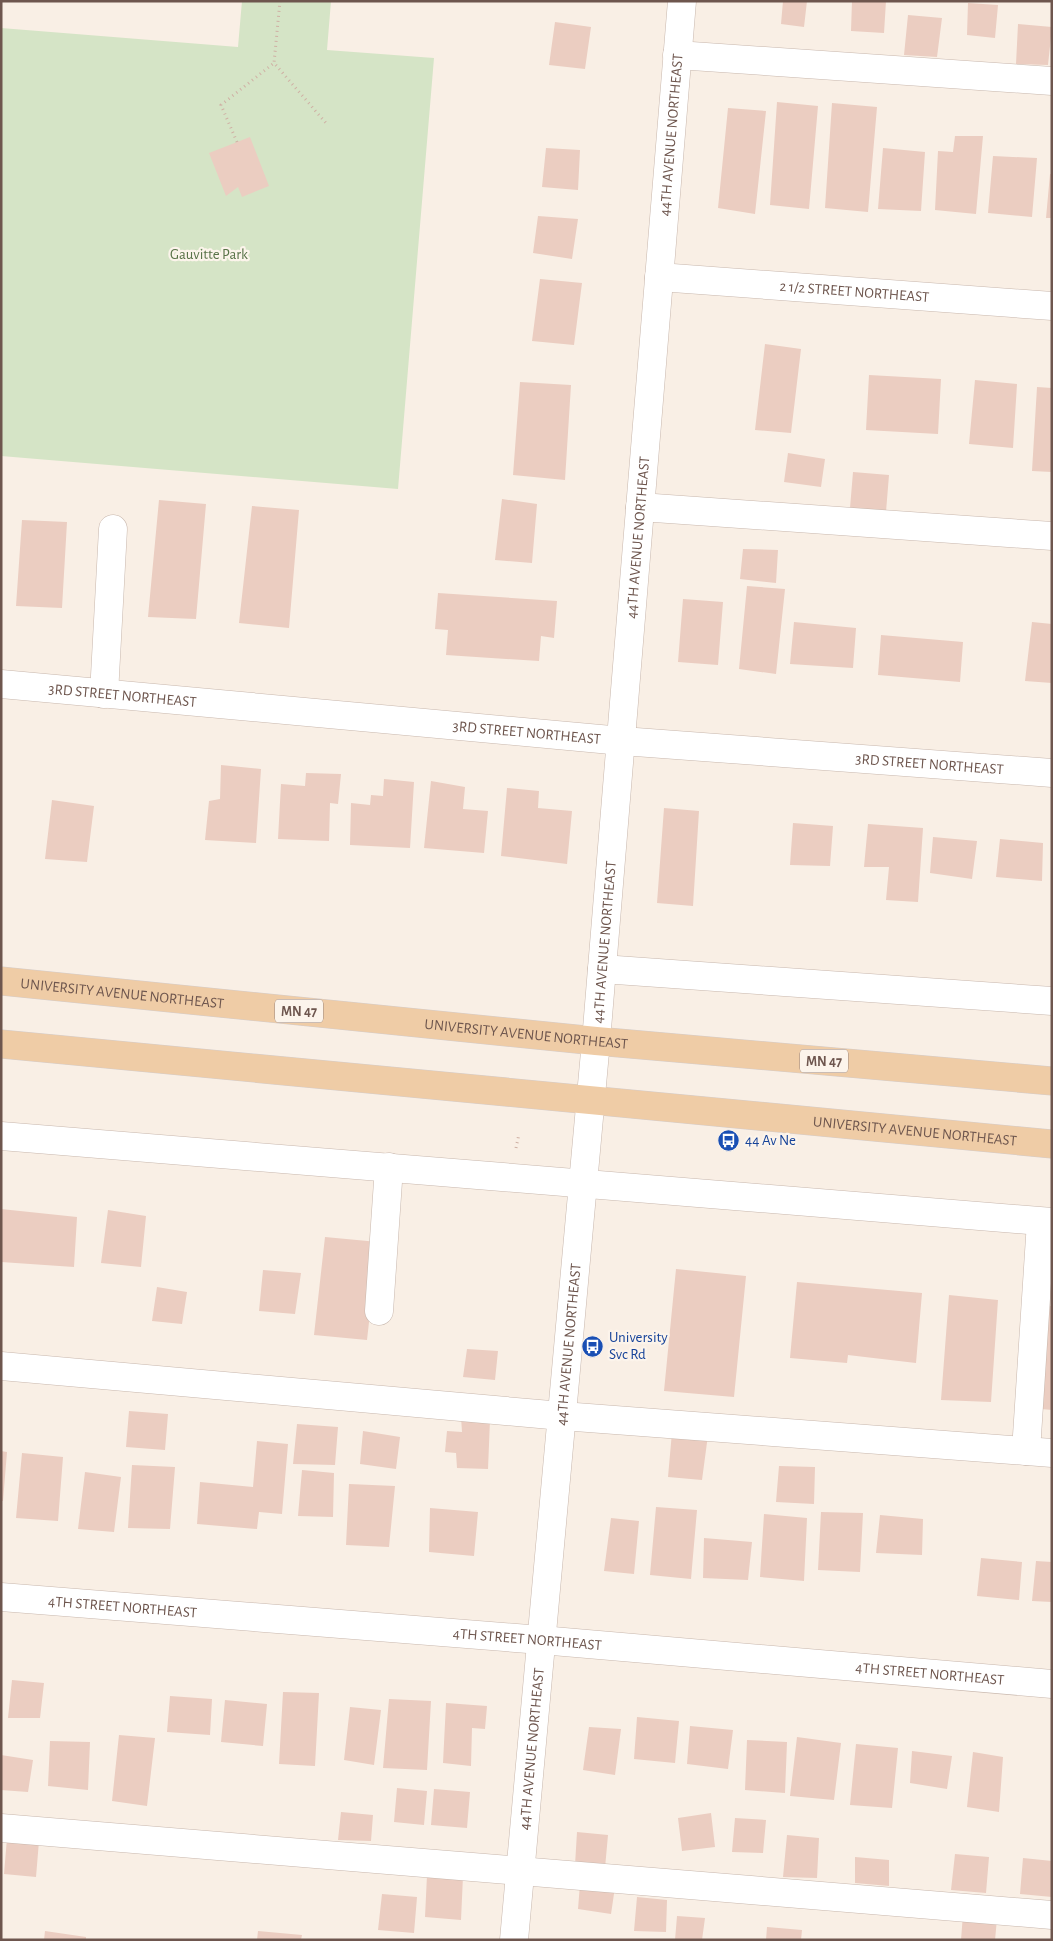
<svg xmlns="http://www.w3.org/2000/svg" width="1053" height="1941" font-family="'Alegreya Sans',sans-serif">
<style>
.green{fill:#d5e4c6}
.building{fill:#ebcdc1}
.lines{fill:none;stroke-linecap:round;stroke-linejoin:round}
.minor-casing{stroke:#c8b7ad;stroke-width:29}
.major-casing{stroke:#d4ccca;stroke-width:29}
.path{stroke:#cfb0a4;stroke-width:3;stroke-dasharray:1 4;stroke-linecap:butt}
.minor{stroke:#fff;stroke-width:28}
.major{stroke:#efcca6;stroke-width:28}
.labels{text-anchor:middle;stroke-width:4.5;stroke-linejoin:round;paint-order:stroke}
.shield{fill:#fcf4eb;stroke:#99857d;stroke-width:1}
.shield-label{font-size:14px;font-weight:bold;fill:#6e564e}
.street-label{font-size:15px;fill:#6e564e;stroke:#fcf4eb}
.park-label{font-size:15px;fill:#597348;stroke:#fcf4eb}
.transit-label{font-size:15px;fill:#164399;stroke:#fcf4eb;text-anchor:start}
</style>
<rect width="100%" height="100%" fill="#f9efe5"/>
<!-- green -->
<path class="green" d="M242,1H331L327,50L434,58L398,489L1,456V28L238,47Z"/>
<!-- building -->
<path class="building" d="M783,1H807L804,27L781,24Z
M852,1H886L884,33L851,31Z
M968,3L998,5L995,38L967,35Z
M908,15L942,18L937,57L904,55Z
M555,22L591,27L585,69L549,65Z
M1018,24L1052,27L1048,65L1016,64Z
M777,102L818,106L809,209L770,205Z
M832,103L877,107L868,212L825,208Z
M728,108L766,111L755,214L718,208Z
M955,136H983L976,214L935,210L938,151L953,152Z
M250,137L269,186L242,197L238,187L226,196L209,153Z
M546,148L580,150L578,190L542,187Z
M883,148L925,152L921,211L878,209Z
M993,156L1037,158L1032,217L988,213Z
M1050,174H1052V218H1046Z
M538,216L578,219L572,259L533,253Z
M540,279L582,283L574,345L532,341Z
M765,344L801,349L791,433L755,430Z
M869,375L941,379L938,434L866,430Z
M975,380L1017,384L1013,448L969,444Z
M520,382L571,385L565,480L513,475Z
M1037,387L1052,388V472L1032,471Z
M788,453L825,459L821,487L784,482Z
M853,472L889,475L886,512L850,508Z
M502,499L537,504L532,563L495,560Z
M159,500L206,504L196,619L148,617Z
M252,506L299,510L289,628L239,623Z
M22,520L67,522L62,608L16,606Z
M743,549L778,550L776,583L740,579Z
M747,586L785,589L776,674L739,669Z
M438,593L557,601L554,638L541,636L539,661L446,655L448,630L435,629Z
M683,599L723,602L718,665L678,662Z
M794,622L856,628L853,668L790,664Z
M1032,622L1052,624V683L1025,681Z
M881,635L963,642L960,682L878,675Z
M221,765L261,769L256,843L205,840L209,801L220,799Z
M306,773L341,774L338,804L330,803L329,841L278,839L281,784L305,786Z
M384,779L414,782L410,848L350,845L351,803L370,805L371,795L383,796Z
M431,781L465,787L463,809L488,811L484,853L424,848Z
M507,788L539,791L538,808L572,811L567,864L501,856Z
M52,800L94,806L87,862L45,859Z
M664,808L699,811L693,906L657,903Z
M793,823L833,826L830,866L790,865Z
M868,824L923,828L918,902L886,900L889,867H864Z
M933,837L977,841L972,879L930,873Z
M1000,839L1043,843L1042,881L996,877Z
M1,1209L77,1217L74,1267L1,1262Z
M108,1210L146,1216L141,1267L101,1263Z
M325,1237L378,1242L367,1340L314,1335Z
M676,1269L746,1276L734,1397L664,1391Z
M263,1270L301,1273L295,1314L259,1311Z
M797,1282L922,1293L916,1363L848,1355L847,1363L790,1358Z
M157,1287L187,1292L182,1324L152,1321Z
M949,1295L998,1300L991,1402L941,1400Z
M1048,1306H1052V1410L1041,1409Z
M467,1349L498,1351L495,1380L463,1377Z
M129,1411L168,1414L165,1450L126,1447Z
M461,1417L490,1420L488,1469L457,1468L456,1453L445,1452L447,1431L462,1432Z
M297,1424L338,1427L335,1465L293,1464Z
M363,1431L400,1437L396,1469L360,1464Z
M672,1432L708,1435L702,1480L668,1477Z
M257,1441L288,1444L282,1514L259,1512L257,1529L197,1524L200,1482L253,1487Z
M1,1451L7,1452L3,1501H1Z
M22,1453L63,1457L58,1521L16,1518Z
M132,1465L175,1467L170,1529L128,1528Z
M779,1466L815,1467L814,1504L776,1502Z
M302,1470L334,1473L333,1517L298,1516Z
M85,1472L121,1477L114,1532L78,1529Z
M349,1484L395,1486L389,1547L346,1545Z
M656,1507L697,1510L691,1579L650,1575Z
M430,1508L478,1512L474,1556L429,1552Z
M821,1512L863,1513L860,1572L818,1570Z
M764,1514L807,1518L804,1581L760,1577Z
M880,1515L923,1519L922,1555L876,1553Z
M611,1518L639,1521L634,1574L604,1571Z
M704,1538L752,1542L748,1580L703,1578Z
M981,1558L1022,1562L1019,1600L977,1596Z
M1036,1561L1052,1562V1602L1032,1601Z
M12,1680L44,1683L40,1718H8Z
M283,1692L319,1693L315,1766L279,1764Z
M170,1696L212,1699L210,1735L167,1732Z
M389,1699L431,1701L427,1770L383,1768Z
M225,1700L267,1704L263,1746L221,1742Z
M446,1703L487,1706L485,1729L472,1728L471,1766L443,1763Z
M350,1707L381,1710L374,1765L344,1760Z
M637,1717L679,1721L675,1763L634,1759Z
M690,1726L733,1730L728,1769L687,1764Z
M589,1727L621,1729L615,1775L583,1770Z
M119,1735L155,1738L147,1806L112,1801Z
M797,1737L841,1743L834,1800L790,1796Z
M747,1740L787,1742L785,1793L745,1790Z
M50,1741L90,1742L88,1790L48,1786Z
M856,1744L898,1748L892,1808L850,1805Z
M912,1751L952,1756L947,1789L910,1783Z
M973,1752L1003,1757L999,1812L967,1807Z
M1,1755L33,1760L28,1792L1,1790Z
M397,1788L427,1791L424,1825L394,1822Z
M434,1789L470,1792L467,1828L431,1825Z
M341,1812L373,1815L371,1841L338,1840Z
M711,1813L715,1847L682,1851L678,1818Z
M735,1818L766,1820L763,1853L732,1852Z
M577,1832L608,1835L605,1868L575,1865Z
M787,1835L819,1838L817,1878L783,1877Z
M7,1838L39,1841L36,1877L4,1874Z
M955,1854L989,1857L986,1893L951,1890Z
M855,1857L889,1860V1886L855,1883Z
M1023,1858L1052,1861V1897L1020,1894Z
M427,1875L463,1876L461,1920L425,1917Z
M580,1884L615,1887L611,1914L578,1909Z
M382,1894L417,1897L414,1933L378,1930Z
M637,1897L667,1900L666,1932L634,1931Z
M963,1914L997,1919L995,1940H961Z
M677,1916L705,1918L702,1940H675Z
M767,1927L802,1930L801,1940H766Z
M45,1931L86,1937V1940H44Z
M258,1931L302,1935L301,1940H257Z"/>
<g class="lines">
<defs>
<g id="minor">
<path d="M677,55L1052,81"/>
<path id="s1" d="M659,277L1052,306"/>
<path d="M640,507L1052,536"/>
<path id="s2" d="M1,684L622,741L1052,773"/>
<path d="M104,694L113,529"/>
<path d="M602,969L1052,1001"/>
<path d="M1,1136L1052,1222"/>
<path d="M379,1311L389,1167"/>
<path d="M1,1366L562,1416L1052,1453"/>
<path d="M1026,1451L1041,1222"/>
<path id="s3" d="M1,1597L541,1640L1052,1684"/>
<path d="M1,1828L1052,1915"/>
<path id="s4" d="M514,1940L596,1041L682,1"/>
</g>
<g id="major">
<path id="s5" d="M1,981L596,1041L1052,1081"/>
<path id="s6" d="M1,1044L1052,1144"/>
</g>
</defs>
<!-- minor casing -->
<use href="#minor" class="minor-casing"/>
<!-- major casing -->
<use href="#major" class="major-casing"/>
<!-- path -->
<path class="path" d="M280,1L274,63L326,123
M237,142L221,105L274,63
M516,1148L519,1134"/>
<!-- minor -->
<use href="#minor" class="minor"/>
<!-- major -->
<use href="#major" class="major"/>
</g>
<!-- icons -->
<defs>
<symbol id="bus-disc" viewBox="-11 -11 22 22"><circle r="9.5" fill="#1a4fb4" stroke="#fcf4eb"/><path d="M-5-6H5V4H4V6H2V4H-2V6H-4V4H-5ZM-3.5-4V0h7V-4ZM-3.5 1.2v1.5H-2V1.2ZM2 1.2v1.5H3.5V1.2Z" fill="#fff"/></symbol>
</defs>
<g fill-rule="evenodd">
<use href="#bus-disc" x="716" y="1128" width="25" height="25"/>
<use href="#bus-disc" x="580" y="1334" width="25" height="25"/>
</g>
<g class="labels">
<!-- shield labels -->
<g class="shield">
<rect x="275" y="999.5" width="48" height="23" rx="4"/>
<rect x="800" y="1049.5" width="48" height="23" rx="4"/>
</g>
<g class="shield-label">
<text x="299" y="1016">MN 47</text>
<text x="824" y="1066">MN 47</text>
</g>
<!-- street labels -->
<g class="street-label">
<text dy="5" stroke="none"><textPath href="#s4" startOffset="1812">44TH AVENUE NORTHEAST</textPath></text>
<text dy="5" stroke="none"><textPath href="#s1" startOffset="196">2 1/2 STREET NORTHEAST</textPath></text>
<text dy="5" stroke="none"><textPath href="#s4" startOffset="1408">44TH AVENUE NORTHEAST</textPath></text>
<text dy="5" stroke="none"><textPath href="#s2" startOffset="122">3RD STREET NORTHEAST</textPath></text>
<text dy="5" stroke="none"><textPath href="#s2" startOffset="528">3RD STREET NORTHEAST</textPath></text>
<text dy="5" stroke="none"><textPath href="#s2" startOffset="932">3RD STREET NORTHEAST</textPath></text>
<text dy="5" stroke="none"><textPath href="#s4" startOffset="1002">44TH AVENUE NORTHEAST</textPath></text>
<text dy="5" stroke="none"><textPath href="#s5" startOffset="122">UNIVERSITY AVENUE NORTHEAST</textPath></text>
<text dy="5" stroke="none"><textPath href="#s5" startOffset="528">UNIVERSITY AVENUE NORTHEAST</textPath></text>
<text dy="5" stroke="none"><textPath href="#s6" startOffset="918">UNIVERSITY AVENUE NORTHEAST</textPath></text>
<text dy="5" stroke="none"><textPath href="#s4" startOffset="598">44TH AVENUE NORTHEAST</textPath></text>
<text dy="5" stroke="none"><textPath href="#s3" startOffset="122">4TH STREET NORTHEAST</textPath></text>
<text dy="5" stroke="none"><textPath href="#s3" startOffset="528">4TH STREET NORTHEAST</textPath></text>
<text dy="5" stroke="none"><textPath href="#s3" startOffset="932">4TH STREET NORTHEAST</textPath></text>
<text dy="5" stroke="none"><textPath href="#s4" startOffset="192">44TH AVENUE NORTHEAST</textPath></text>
</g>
<!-- park labels -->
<g class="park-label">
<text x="209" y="259">Gauvitte Park</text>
</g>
<!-- transit labels -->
<g class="transit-label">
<text x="745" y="1145">44 Av Ne</text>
<text x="609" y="1342">University<tspan x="609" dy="17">Svc Rd</tspan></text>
</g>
</g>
<!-- border -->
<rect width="1053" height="1941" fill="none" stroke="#6e564e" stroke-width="5"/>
</svg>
